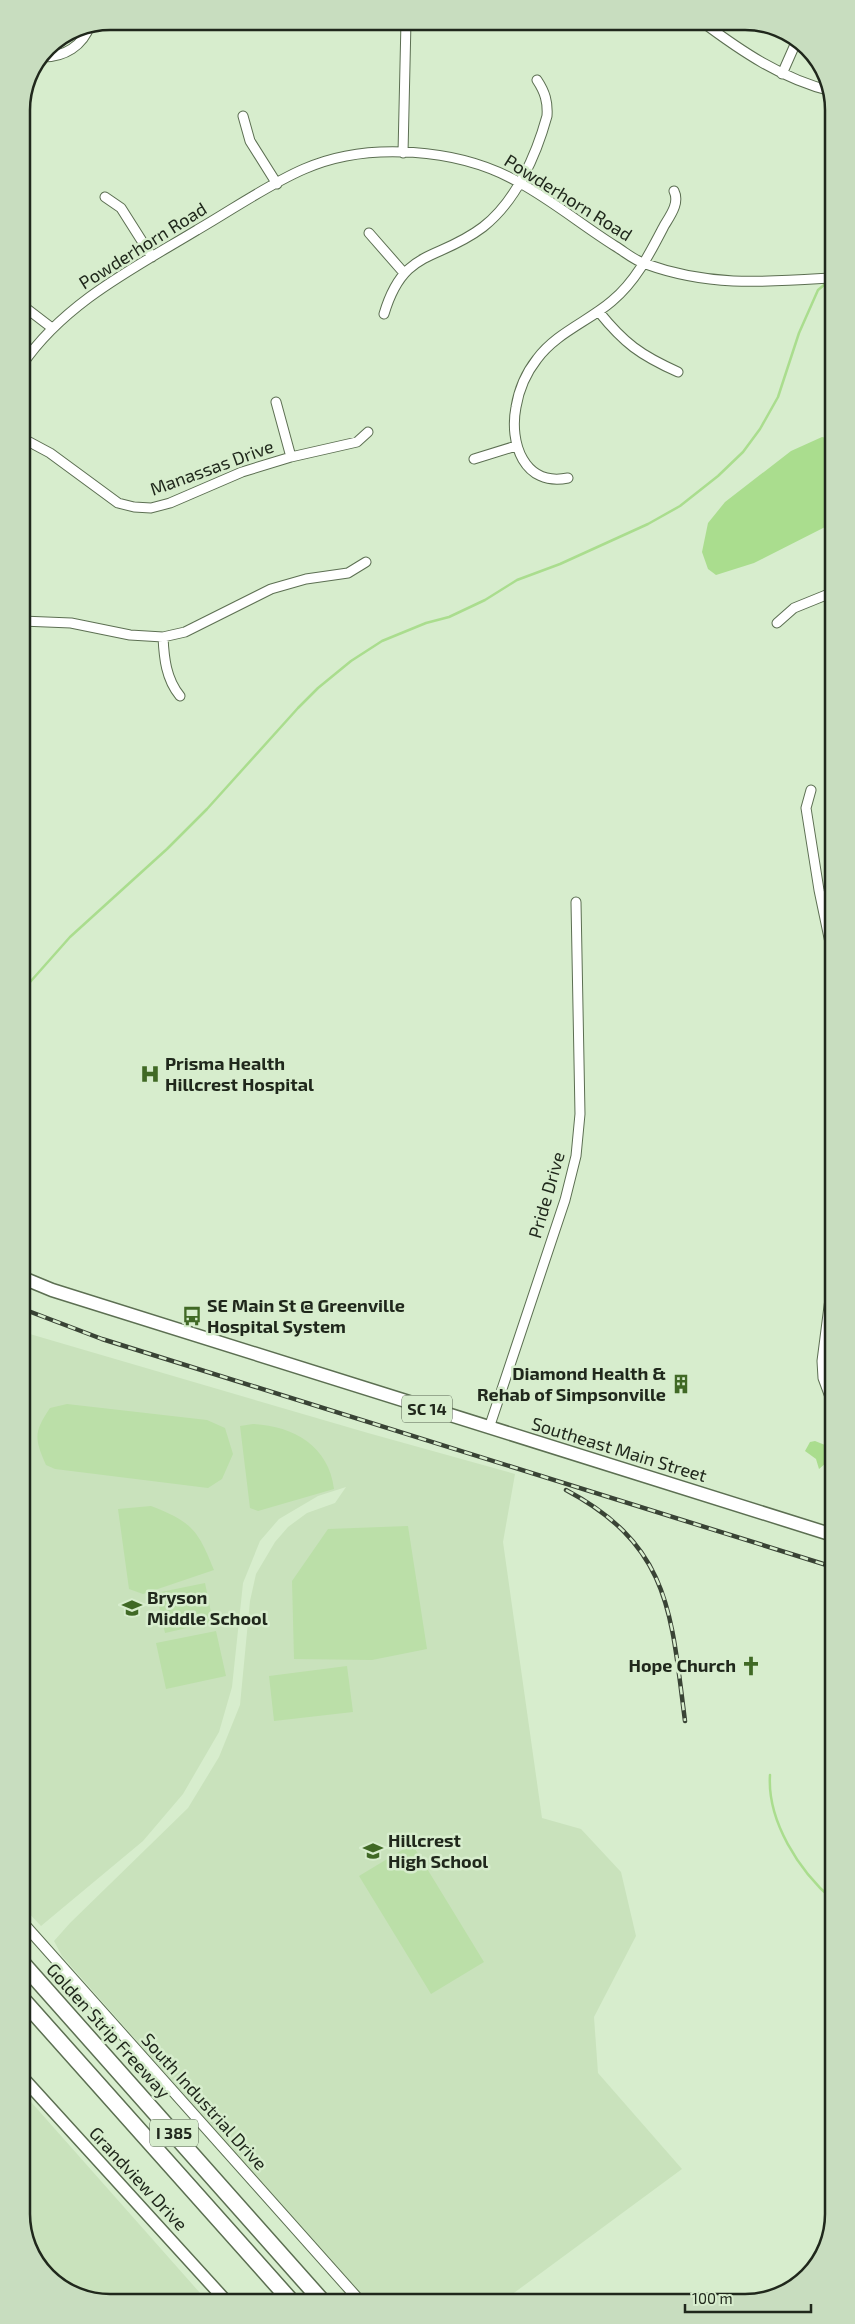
<svg xmlns="http://www.w3.org/2000/svg" width="855" height="2324" font-family="'Exo 2',sans-serif">
<style>
.built{fill:#c9e2bc}
.park{fill:#bbdfa8}
.water{fill:#aadd8e}
.lines{fill:none;stroke-linecap:round;stroke-linejoin:round}
.stream{stroke:#aadd8e;stroke-width:2.5}
.minor-casing{stroke:#5c6f52;stroke-width:11}
.tertiary-casing{stroke:#5c6f52;stroke-width:12}
.secondary-casing{stroke:#5c6f52;stroke-width:14}
.primary-casing{stroke:#5c6f52;stroke-width:15}
.motorway-casing{stroke:#5c6f52;stroke-width:18}
.minor{stroke:#fff;stroke-width:9}
.tertiary{stroke:#fff;stroke-width:10}
.secondary{stroke:#fff;stroke-width:11}
.primary{stroke:#fff;stroke-width:12}
.motorway{stroke:#fff;stroke-width:15}
.rail-casing{stroke:#394335;stroke-width:4.5}
.rail{stroke:#d7edcd;stroke-width:2.5;stroke-dasharray:8;stroke-linecap:butt}
.labels{text-anchor:middle;stroke-width:5;stroke-linejoin:round;paint-order:stroke}
.shield{fill:#d7edcd;stroke:#576351;stroke-width:1}
.shield-label{font-size:16px;font-weight:bold;fill:#20281c}
.street-label{font-size:18px;fill:#20281c;stroke:#d7edcd}
.poi-label{font-size:18px;font-weight:bold;fill:#20281c;stroke:#d7edcd;text-anchor:start}
.rim{fill:none;stroke:#20281c;stroke-width:2.5}
</style>
<rect width="100%" height="100%" fill="#d7edcd"/>
<!-- built -->
<path class="built" d="M23,1332L368,1433L515,1474L503,1542L542,1818L581,1829L621,1872L636,1936L594,2017L598,2073L682,2169L503,2301H366L62,1956L54,1941L70,1923L188,1808L219,1757L240,1705L250,1601L256,1574L275,1542L288,1527L307,1513L335,1503L346,1487L318,1496L279,1519L260,1541L243,1583L232,1687L219,1732L183,1794L143,1841L41,1926L24,1908Z
M24,2094L208,2302L103,2303L56,2284L24,2238Z"/>
<!-- park -->
<path class="park" d="M67,1404L207,1420L225,1428L233,1454L222,1479L208,1488L55,1469L46,1465C34,1438 34,1432 50,1408Z
M253,1424C293,1426 329,1446 334,1489L258,1511L250,1508L240,1426Z
M151,1506C192,1522 198,1530 214,1570L143,1594L129,1589L118,1509Z
M408,1526L427,1649L372,1660L294,1659L292,1581L328,1529Z
M205,1583L213,1622L165,1633L156,1593Z
M216,1631L226,1676L166,1689L156,1643Z
M347,1666L353,1712L274,1721L269,1676Z
M412,1844L484,1962L431,1994L359,1876Z"/>
<!-- water -->
<path class="water" d="M822,437L831,439V524L754,563L716,575L708,569L702,552L708,523L725,502L791,451Z
M815,1441L825,1445L827,1456L832,1464L826,1463L819,1469L816,1459L805,1451L810,1442Z"/>
<g class="lines">
<!-- stream -->
<path class="stream" d="M830,272L831,271
M23,990L70,937L167,849L207,809L298,708L318,688L351,661L382,641L426,623L449,617L485,600L517,580L560,564L648,524L680,506L718,476L743,452L760,429L778,397L799,333L818,290L824,285
M770,1775C767,1821 799,1871 833,1900"/>
<defs>
<path id="minor" d="M701,21C741,51 782,79 831,91
M43,57C64,57 83,46 90,25
M782,74L797,40
M243,116L250,141L277,184
M403,153L406,21
M105,197L121,208L152,257
M369,233L404,273
M22,305L52,328
M599,312C624,343 640,355 678,372
M384,314C404,247 437,262 483,227C516,201 536,156 547,116C548,102 545,92 537,80
M22,365C64,303 134,268 197,230C232,210 267,185 304,169C367,141 460,148 520,183C553,201 583,226 615,246C625,252 635,261 646,264C709,287 766,282 831,278
M276,402L291,457
M22,438L50,453L118,503L134,507L151,508L170,503L242,472L291,457L357,442L368,432
M474,459L516,446
M568,478C524,487 509,443 516,407C519,389 526,373 537,359C556,333 589,321 612,301C636,281 650,253 664,226C670,216 680,203 674,191
M22,621L71,623L130,635L163,637L185,632L271,589L306,579L348,573L366,562
M777,623L794,608L831,593
M163,637C164,658 166,679 180,696
M811,790L806,808L819,890L832,952
M832,1283L822,1361L823,1378L833,1405
M489,1428L565,1200L576,1156L580,1114L576,902"/>
<path id="tertiary" d="M24,1924L360,2301"/>
<path id="secondary" d="M24,2079L227,2302"/>
<path id="primary" d="M23,1278L52,1290L833,1535"/>
<path id="motorway" d="M24,1965L323,2302
M24,2001L292,2302"/>
</defs>
<!-- minor casing -->
<use href="#minor" class="minor-casing"/>
<!-- tertiary casing -->
<use href="#tertiary" class="tertiary-casing"/>
<!-- secondary casing -->
<use href="#secondary" class="secondary-casing"/>
<!-- primary casing -->
<use href="#primary" class="primary-casing"/>
<!-- motorway casing -->
<use href="#motorway" class="motorway-casing"/>
<!-- minor -->
<use href="#minor" class="minor"/>
<!-- tertiary -->
<use href="#tertiary" class="tertiary"/>
<!-- secondary -->
<use href="#secondary" class="secondary"/>
<!-- primary -->
<use href="#primary" class="primary"/>
<!-- motorway -->
<use href="#motorway" class="motorway"/>
<defs>
<path id="rail" d="M23,1309L102,1339L833,1567
M566,1490C671,1546 671,1614 685,1721"/>
</defs>
<!-- rail casing -->
<use href="#rail" class="rail-casing"/>
<!-- rail -->
<use href="#rail" class="rail"/>
</g>
<!-- icons -->
<defs>
<symbol id="hospital-bare" viewBox="-9 -9 18 18"><path d="M-5-5h3v3.5h4V-5h3V5h-3V1.5h-4V5h-3Z" fill="#406925" stroke="#d7edcd" stroke-width="2.5" paint-order="stroke"/></symbol>
<symbol id="bus-bare" viewBox="-9 -9 18 18"><path d="M-5-6H5V4H4V6H2V4H-2V6H-4V4H-5ZM-3.5-4V0h7V-4ZM-3.5 1.2v1.5H-2V1.2ZM2 1.2v1.5H3.5V1.2Z" fill="#406925" stroke="#d7edcd" stroke-width="2.5" paint-order="stroke"/></symbol>
<symbol id="building-bare" viewBox="-9 -9 18 18"><path d="M-4-6H4V6H1V3H-1V6H-4ZM-2.5-4.3h1.7v1.8h-1.7ZM.8-4.3h1.7v1.8H.8ZM-2.5-1h1.7V.8h-1.7ZM.8-1h1.7V.8H.8Z" fill="#406925" stroke="#d7edcd" stroke-width="2.5" paint-order="stroke"/></symbol>
<symbol id="school-bare" viewBox="-9 -9 18 18"><path d="M0-5L7-2L0 1L-7-2ZM-4 1L0 2.5L4 1V4Q0 6-4 4Z" fill="#406925" stroke="#d7edcd" stroke-width="2.5" paint-order="stroke"/></symbol>
<symbol id="church-bare" viewBox="-9 -9 18 18"><path d="M-1.2-6h2.4v3.5h3.3v2.4h-3.3V6h-2.4V-.1h-3.3v-2.4h3.3Z" fill="#406925" stroke="#d7edcd" stroke-width="2.5" paint-order="stroke"/></symbol>
</defs>
<g fill-rule="evenodd">
<use href="#hospital-bare" x="136" y="1060" width="28" height="28"/>
<use href="#bus-bare" x="178" y="1302" width="28" height="28"/>
<use href="#building-bare" x="667" y="1370" width="28" height="28"/>
<use href="#school-bare" x="118" y="1594" width="28" height="28"/>
<use href="#church-bare" x="737" y="1652" width="28" height="28"/>
<use href="#school-bare" x="359" y="1837" width="28" height="28"/>
</g>
<g class="labels">
<!-- shield labels -->
<g class="shield">
<rect x="402" y="1395.5" width="50" height="27" rx="4"/>
<rect x="150" y="2119.5" width="48" height="27" rx="4"/>
</g>
<g class="shield-label">
<text x="427" y="1415">SC 14</text>
<text x="174" y="2139">I 385</text>
</g>
<!-- street labels -->
<g class="street-label">
<text transform="translate(568 198) rotate(32)" y="6">Powderhorn Road</text>
<text transform="translate(143 246) rotate(-32)" y="6">Powderhorn Road</text>
<text transform="translate(212 468) rotate(-20)" y="6">Manassas Drive</text>
<text transform="translate(547 1195) rotate(-74)" y="6">Pride Drive</text>
<text transform="translate(619 1450) rotate(17)" y="6">Southeast Main Street</text>
<text transform="translate(108 2031) rotate(48)" y="6">Golden Strip Freeway</text>
<text transform="translate(204 2102) rotate(48)" y="6">South Industrial Drive</text>
<text transform="translate(138 2179) rotate(47)" y="6">Grandview Drive</text>
</g>
<!-- poi labels -->
<g class="poi-label">
<text x="165" y="1070">Prisma Health<tspan x="165" dy="21">Hillcrest Hospital</tspan></text>
<text x="207" y="1312">SE Main St @ Greenville<tspan x="207" dy="21">Hospital System</tspan></text>
<text x="666" y="1380" text-anchor="end">Diamond Health &amp;<tspan x="666" dy="21">Rehab of Simpsonville</tspan></text>
<text x="147" y="1604">Bryson<tspan x="147" dy="21">Middle School</tspan></text>
<text x="736" y="1672" text-anchor="end">Hope Church</text>
<text x="388" y="1847">Hillcrest<tspan x="388" dy="21">High School</tspan></text>
</g>
</g>
<!-- crop -->
<path d="M0 0H855V2324H0ZM110 30H745A80 80 0 0 1 825 110V2214A80 80 0 0 1 745 2294H110A80 80 0 0 1 30 2214V110A80 80 0 0 1 110 30Z" fill="#c8ddbf" fill-rule="evenodd"/>
<path class="rim" d="M110 30H745A80 80 0 0 1 825 110V2214A80 80 0 0 1 745 2294H110A80 80 0 0 1 30 2214V110A80 80 0 0 1 110 30Z"/>
<!-- scale -->
<path d="M685 2304v8h126v-8" fill="none" stroke="#20281c" stroke-width="2.5"/>
<text x="692" y="2304" font-size="15" fill="#20281c" stroke="#d7edcd" stroke-width="4" paint-order="stroke">100 m</text>
</svg>
